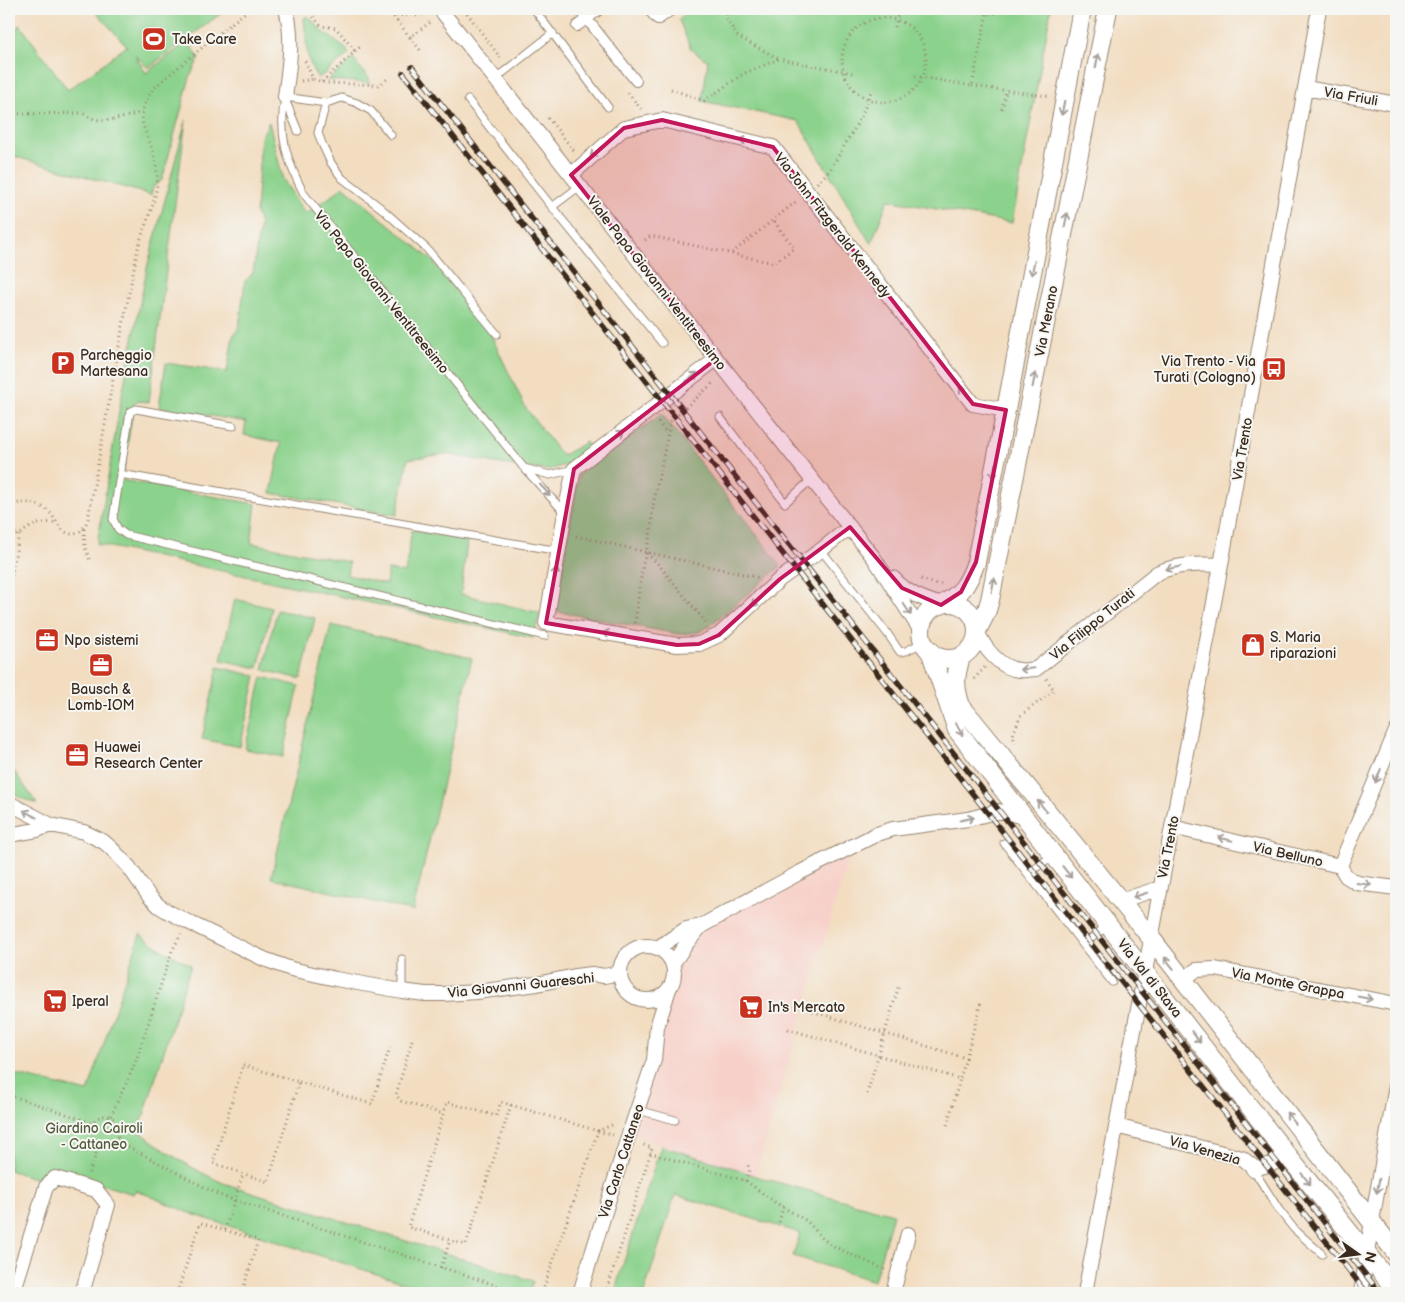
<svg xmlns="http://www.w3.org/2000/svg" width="1405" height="1302" font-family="'Balsamiq Sans',sans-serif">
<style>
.built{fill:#f7d1c9}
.green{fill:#8bd28c;stroke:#637e55}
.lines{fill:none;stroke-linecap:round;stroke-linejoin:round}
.service-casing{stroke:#968470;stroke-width:9}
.pedestrian-casing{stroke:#968470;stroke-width:12}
.minor-casing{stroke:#968470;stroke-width:16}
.tertiary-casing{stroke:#968470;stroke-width:20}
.path{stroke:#968470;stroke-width:3;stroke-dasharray:1 4;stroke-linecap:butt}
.service{stroke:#fff;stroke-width:7}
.pedestrian{stroke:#fff;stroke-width:10}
.minor{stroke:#fff;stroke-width:14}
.tertiary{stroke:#fff;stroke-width:18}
.rail-casing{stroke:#3b2a1e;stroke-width:5.5}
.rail{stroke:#f6f6f2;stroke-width:4;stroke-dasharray:11;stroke-linecap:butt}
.oneway{stroke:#a79f9a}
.marked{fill:#c2185b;fill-opacity:0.2;stroke:#c2185b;stroke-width:4;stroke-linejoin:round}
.labels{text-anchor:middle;stroke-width:4;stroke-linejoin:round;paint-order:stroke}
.poi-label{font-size:14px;fill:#3b2a1e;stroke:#f6f6f2;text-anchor:start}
.street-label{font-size:14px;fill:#3b2a1e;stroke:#f6f6f2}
.park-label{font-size:14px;fill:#535c3f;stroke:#f6f6f2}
</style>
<rect width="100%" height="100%" fill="#f6f6f2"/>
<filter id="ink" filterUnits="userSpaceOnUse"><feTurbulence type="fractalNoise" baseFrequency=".02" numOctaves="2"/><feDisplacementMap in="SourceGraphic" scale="10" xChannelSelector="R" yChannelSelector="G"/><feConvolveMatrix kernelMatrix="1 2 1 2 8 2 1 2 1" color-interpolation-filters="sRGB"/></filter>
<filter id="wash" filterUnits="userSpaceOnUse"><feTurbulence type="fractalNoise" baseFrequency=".0096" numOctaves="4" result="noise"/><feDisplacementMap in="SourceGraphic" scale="20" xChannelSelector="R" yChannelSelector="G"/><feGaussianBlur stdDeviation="1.12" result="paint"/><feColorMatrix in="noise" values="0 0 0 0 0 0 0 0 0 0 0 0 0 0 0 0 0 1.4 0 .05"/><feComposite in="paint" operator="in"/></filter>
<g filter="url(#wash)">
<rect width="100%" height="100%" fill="#f2ddc1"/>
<!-- built -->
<path class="built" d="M840,851L847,863L755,1176L737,1169L661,1146L630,1132L669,989L674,981L675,971L673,963L701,926Z"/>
<!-- green -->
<path class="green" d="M93,9H227L148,68L135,55L146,73L188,41L199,58L190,77L162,180L153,187L151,195L9,155V35L20,25L68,90L127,46Z
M689,9H1051L1012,223L888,200L871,244L798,121L702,101L708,61L691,49L679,20Z
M308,16L322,31L346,49L349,54L326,73L318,78C306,63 307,47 305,30C305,25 304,22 304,18Z
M353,59L369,78L370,80L369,83L328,80Z
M186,120L149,402L138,401L134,404L122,480L256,504L251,543L349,562L347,575L386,584L388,570L405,573L412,530L467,541L461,594L540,613L533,638L97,544L120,405L147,268Z
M269,122L283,179L305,214L333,195L343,186L432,260L490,333L525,407L562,456L586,442L590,448L569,464L548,470L524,468L445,454L408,459L397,515L271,493L281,443L244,435L246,422L159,407L166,363L227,372L233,336L239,328L245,281L253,273L260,224L256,213L261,138Z
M661,413L781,566L709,626L699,632L678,634L555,611L579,474L655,419Z
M235,599L272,608L258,668L221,660Z
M277,610L315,618L301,679L263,670Z
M331,625L472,658L413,911L271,878Z
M218,667L256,676L240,747L202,739Z
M262,677L299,686L283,757L245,749Z
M9,764L37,804L19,797L9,788Z
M140,934L162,950L191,965L139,1131C167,1153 190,1168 223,1183L533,1281L530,1293H435L189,1213L136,1190L133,1194L54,1170L40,1180L9,1170V1073L88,1092Z
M661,1146L737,1169L755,1176L893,1214L874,1281L793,1256L800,1233L675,1195L644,1293H614Z"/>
</g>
<g filter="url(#ink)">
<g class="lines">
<defs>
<path id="service" d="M534,9L608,107
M495,79L553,33
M285,97C278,136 287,161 304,194L524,468L565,513
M285,97L326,103L342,98L357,103L371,111L391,135
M285,99L298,131
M468,100L552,207L662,343
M326,103L318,133L323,146L331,163L342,178L381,208L427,249L497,334
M552,207L580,186
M720,417L785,503L812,479
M233,426L136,409L130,412L113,519L118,529L126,535L545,636
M524,468L550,475L574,469
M120,474L559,551
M821,550L887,633L900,652L906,651L924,642
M1004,843L1112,982
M1028,874L1053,855
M1083,945L1108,925
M402,991V959
M638,1110L675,1120
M1253,1169L1279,1210L1294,1229L1322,1254"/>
<path id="pedestrian" d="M579,9L636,81
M577,26L600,9"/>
<path id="minor" d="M440,9L874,558L921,631
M651,9L658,17L669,9
M1305,88L1396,104
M285,97C289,68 294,38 286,9
M571,175L624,128L662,120L773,147L973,404L1006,410
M715,357L711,363L574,469L565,513L546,623L677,645L699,644L719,635L780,579L821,550L850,527
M893,578C908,594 921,598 941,605
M977,631C984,648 1000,669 1020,670C1025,671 1031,669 1036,669L1157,573C1177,564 1199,564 1221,565
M9,803L51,825
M1172,827L1340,866L1346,876L1357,883L1396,888
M9,835L37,830L51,825L84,832L104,842L111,848L129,867L149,896L159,906L167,911L188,922L264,959L291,969L336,979L402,991L425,994H444L477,992L537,984L575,976L592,974L604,976L620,973
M1340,866L1396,731
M1120,901L1160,888
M620 973a27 27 0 1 1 54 0a27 27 0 1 1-54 0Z
M659,947L686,929L701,926
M673,963L687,943L701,926L799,873L877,834L893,829L968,819L999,811L1024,817
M1183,980L1196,970L1215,969L1396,1004
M1116,1126L1242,1158L1251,1165L1253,1169L1272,1164L1287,1155
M13,1293L46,1187L55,1178L96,1190L108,1205L82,1293
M580,1293L627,1140L654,1060L657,1027L669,989
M893,1293L908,1234
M1085,1293L1221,565L1319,9
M1361,1293L1372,1221L1396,1086"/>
<path id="tertiary" d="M921 631a28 28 0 1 1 56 0a28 28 0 1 1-56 0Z
M941,605C962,594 968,584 976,562L1006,410L1082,9
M977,631L986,613L990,600L1108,9
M930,650L957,730L1024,817L1287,1155L1396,1290
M961,657C955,676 954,686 961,706L1151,938L1396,1253"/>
</defs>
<!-- service casing -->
<use href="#service" class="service-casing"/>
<!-- pedestrian casing -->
<use href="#pedestrian" class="pedestrian-casing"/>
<!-- minor casing -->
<use href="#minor" class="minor-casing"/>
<!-- tertiary casing -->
<use href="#tertiary" class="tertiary-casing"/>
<!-- path -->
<path class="path" d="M307,9L321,26L336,28L355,51
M464,9L502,60
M727,9L726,17L737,36L779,59
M980,9C987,15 996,15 1003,9
M1051,9L1066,11
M393,16L397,9
M842 60a42 42 0 1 1 84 0a42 42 0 1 1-84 0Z
M895,27L899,9
M410,37L393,16L409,15L419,16L427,11
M420,50L410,37L432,21
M305,61L313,79L326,83L380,85L387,79
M915,76L972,86L987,13
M301,81L313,79
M322,82L361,46
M972,86L1048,96
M671,89L704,101L743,74L779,59L853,73
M628,93L641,109
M1002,109L1006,91
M9,114L83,113C101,127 123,117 143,112
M548,118L575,152
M817,183L830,170L853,131L862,115L871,91
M645,240L651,236L774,263L794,248L773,220
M732,253L798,200
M658,422L667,433
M9,520C12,514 11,509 15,504C29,500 46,505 54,518C57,522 60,528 64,531C76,539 84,530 88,519C104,431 119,342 137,253C141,232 152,213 156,191C159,176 156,158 150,143C147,135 142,126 142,118C142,105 150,93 158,84L249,9
M9,523L14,530L15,535H19C34,523 38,523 57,522
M84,529L85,547L90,561
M9,536L15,535
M576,536L760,578
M647,553L659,565L708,625
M921,579L935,584H944
M9,590L19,535
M635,623L642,570L651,531L653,506L670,423L671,421L714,382
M974,679L985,667
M1015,744L1013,735L1020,716L1054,690L1046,678
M788,1029L960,1079L966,1058L794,1006
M412,1040L396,1095L401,1101L443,1114
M966,1058L981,1002
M243,1065L299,1082L268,1182L213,1163Z
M299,1082L372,1104L390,1047
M867,1094L899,985
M9,1095L87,1121L92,1124
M511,1105L466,1245L408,1227L447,1102L496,1116L501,1102L598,1131L542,1293
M91 1130a14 14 0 1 1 28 0a14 14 0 1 1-28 0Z
M111,1116L135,1064L172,951L181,934
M612,1125L598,1131L613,1135
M947,1125L960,1079
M118,1136L123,1144L219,1195L520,1293
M650,1153L746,1181L776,1203L807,1221L823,1239L835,1247L885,1270
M89,1173L100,1143
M746,1181L749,1171L748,1164
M779,1222L783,1207
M225,1230L243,1174
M441,1268L450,1240
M177,1293L200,1223L258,1240L242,1293
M606,1293L652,1148L641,1144"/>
<!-- service -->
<use href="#service" class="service"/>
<!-- pedestrian -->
<use href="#pedestrian" class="pedestrian"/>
<!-- minor -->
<use href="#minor" class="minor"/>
<!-- tertiary -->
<use href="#tertiary" class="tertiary"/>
<defs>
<path id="rail" d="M412,67L1380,1293
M403,73L1367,1293"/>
</defs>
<!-- rail casing -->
<use href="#rail" class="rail-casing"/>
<!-- rail -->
<use href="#rail" class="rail"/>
</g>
<!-- one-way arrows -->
<defs><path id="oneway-shaft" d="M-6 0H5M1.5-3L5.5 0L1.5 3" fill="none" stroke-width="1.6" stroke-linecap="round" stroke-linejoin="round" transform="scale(1.25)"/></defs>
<g class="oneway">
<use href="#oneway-shaft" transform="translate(1097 61) rotate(-79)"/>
<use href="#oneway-shaft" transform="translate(1063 108) rotate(101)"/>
<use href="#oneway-shaft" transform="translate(747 141) rotate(-167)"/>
<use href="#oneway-shaft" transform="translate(596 152) rotate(139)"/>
<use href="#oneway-shaft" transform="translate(1066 220) rotate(-79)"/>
<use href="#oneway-shaft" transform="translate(1033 268) rotate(101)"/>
<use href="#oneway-shaft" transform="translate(692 377) rotate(-37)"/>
<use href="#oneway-shaft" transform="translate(1034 380) rotate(-79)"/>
<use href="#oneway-shaft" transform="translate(964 392) rotate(-128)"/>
<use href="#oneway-shaft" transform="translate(618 435) rotate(-38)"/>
<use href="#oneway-shaft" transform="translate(994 471) rotate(101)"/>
<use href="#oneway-shaft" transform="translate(545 490) rotate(47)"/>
<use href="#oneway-shaft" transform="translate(1173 568) rotate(169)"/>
<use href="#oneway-shaft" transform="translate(555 575) rotate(-80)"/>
<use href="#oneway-shaft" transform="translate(993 585) rotate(-79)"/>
<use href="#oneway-shaft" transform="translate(757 601) rotate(137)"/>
<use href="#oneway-shaft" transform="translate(907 609) rotate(57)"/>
<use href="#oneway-shaft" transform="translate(610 634) rotate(-170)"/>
<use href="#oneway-shaft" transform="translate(1027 669) rotate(175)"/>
<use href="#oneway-shaft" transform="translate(959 729) rotate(62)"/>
<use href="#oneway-shaft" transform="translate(1378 776) rotate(112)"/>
<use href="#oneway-shaft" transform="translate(1042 806) rotate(-129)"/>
<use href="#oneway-shaft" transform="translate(30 814) rotate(-152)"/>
<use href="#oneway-shaft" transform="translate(967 819) rotate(-11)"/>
<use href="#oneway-shaft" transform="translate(1225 839) rotate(-167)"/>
<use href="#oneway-shaft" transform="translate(1067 872) rotate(52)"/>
<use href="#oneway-shaft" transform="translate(1364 884) rotate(8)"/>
<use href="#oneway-shaft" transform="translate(1140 895) rotate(162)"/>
<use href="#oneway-shaft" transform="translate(1169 963) rotate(-128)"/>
<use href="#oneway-shaft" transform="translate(1365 998) rotate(11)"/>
<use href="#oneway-shaft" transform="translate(1196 1037) rotate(52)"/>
<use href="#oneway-shaft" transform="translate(1291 1118) rotate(-128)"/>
<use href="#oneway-shaft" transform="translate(1306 1179) rotate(51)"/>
<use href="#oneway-shaft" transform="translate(1378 1186) rotate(100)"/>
</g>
</g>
<!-- marked area -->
<path class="marked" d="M662,120L773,147L973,404L1006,410L976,562L961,592L941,605L902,588L850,527L780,579L719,635L699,644L677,645L546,623L574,469L716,359L571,175L624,128Z"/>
<!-- icons -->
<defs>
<symbol id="stadium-square" viewBox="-11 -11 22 22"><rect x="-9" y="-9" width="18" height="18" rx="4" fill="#c8321e" stroke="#f6f6f2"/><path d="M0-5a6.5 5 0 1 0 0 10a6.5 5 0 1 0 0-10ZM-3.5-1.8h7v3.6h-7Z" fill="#fff"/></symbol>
<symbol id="parking-square" viewBox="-11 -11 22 22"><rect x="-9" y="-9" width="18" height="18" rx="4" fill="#c8321e" stroke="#f6f6f2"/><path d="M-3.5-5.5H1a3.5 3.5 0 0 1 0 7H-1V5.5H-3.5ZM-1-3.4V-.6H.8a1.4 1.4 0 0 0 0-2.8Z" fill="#fff"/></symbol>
<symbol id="bus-square" viewBox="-11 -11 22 22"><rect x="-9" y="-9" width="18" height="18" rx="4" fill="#c8321e" stroke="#f6f6f2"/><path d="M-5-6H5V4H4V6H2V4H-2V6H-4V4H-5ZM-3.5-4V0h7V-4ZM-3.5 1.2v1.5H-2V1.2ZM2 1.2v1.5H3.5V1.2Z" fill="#fff"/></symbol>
<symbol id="office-square" viewBox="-11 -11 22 22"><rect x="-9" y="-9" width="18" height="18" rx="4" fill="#c8321e" stroke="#f6f6f2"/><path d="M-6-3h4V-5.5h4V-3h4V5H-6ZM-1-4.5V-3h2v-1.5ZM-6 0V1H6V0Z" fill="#fff"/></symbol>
<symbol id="shop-square" viewBox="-11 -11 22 22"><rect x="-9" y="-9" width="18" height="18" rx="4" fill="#c8321e" stroke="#f6f6f2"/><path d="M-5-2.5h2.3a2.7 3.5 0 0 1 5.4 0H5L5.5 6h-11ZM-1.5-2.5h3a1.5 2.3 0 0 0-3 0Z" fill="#fff"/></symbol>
<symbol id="supermarket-square" viewBox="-11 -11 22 22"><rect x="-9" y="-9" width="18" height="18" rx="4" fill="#c8321e" stroke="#f6f6f2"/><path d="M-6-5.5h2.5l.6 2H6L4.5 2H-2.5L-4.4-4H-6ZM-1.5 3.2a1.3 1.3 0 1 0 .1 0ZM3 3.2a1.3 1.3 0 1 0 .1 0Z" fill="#fff"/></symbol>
</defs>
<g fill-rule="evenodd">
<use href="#stadium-square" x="140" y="25" width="28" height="28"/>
<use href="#parking-square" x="49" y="349" width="28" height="28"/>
<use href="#bus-square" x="1260" y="355" width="28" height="28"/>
<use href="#office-square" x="33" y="626" width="28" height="28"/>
<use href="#shop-square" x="1239" y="631" width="28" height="28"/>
<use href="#office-square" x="87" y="651" width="28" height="28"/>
<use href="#office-square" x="63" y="741" width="28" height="28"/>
<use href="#supermarket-square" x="41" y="987" width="28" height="28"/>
<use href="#supermarket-square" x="737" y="993" width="28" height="28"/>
</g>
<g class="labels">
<!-- poi labels -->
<g class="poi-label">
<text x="172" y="44">Take Care</text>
<text x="80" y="360">Parcheggio<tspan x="80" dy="16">Martesana</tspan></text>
<text x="1256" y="366" text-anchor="end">Via Trento - Via<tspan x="1256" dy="16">Turati (Cologno)</tspan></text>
<text x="1270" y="642">S. Maria<tspan x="1270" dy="16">riparazioni</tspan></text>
<text x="64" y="645">Npo sistemi</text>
<text x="101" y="694" text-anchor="middle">Bausch &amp;<tspan x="101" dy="16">Lomb-IOM</tspan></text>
<text x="94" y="752">Huawei<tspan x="94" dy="16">Research Center</tspan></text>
<text x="72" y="1006">Iperal</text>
<text x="768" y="1012">In's Mercato</text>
</g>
<!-- street labels -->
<g class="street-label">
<text transform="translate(1351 96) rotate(10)" y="5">Via Friuli</text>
<text transform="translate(833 225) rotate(52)" y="5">Via John Fitzgerald Kennedy</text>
<text transform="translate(657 283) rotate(52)" y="5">Viale Papa Giovanni Ventitreesimo</text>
<text transform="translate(382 292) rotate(51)" y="5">Via Papa Giovanni Ventitreesimo</text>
<text transform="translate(1046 321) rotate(-79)" y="5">Via Merano</text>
<text transform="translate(1242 449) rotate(-80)" y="5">Via Trento</text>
<text transform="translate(1092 624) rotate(-39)" y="5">Via Filippo Turati</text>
<text transform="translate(1168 847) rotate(-79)" y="5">Via Trento</text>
<text transform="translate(1288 854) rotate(13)" y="5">Via Belluno</text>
<text transform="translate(1150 978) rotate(52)" y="5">Via Val di Stava</text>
<text transform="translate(1288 983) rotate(11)" y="5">Via Monte Grappa</text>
<text transform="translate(521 985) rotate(-6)" y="5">Via Giovanni Guareschi</text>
<text transform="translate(1205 1150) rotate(16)" y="5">Via Venezia</text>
<text transform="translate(621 1161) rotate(-72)" y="5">Via Carlo Cattaneo</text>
</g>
<!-- park labels -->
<g class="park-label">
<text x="94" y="1133">Giardino Cairoli<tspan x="94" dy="16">- Cattaneo</tspan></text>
</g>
</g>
<!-- margin -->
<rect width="1405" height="1302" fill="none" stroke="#f6f6f2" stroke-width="30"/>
<!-- north arrow -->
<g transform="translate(1358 1254) rotate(104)" stroke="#f6f6f2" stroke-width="4" paint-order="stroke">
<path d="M0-4L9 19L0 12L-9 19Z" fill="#3b2a1e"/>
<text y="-8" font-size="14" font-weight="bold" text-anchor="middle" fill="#3b2a1e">N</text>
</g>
</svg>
